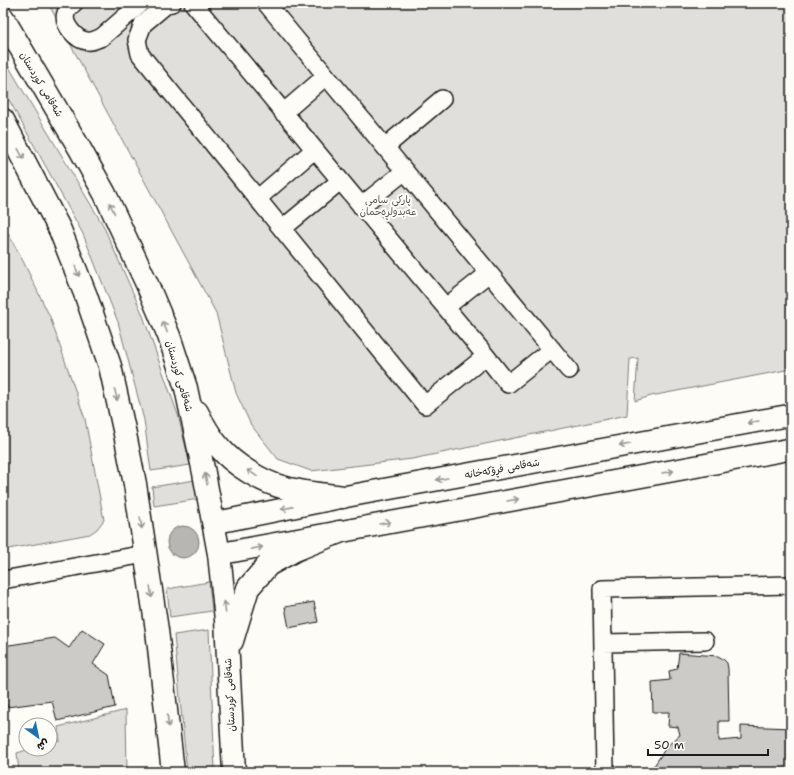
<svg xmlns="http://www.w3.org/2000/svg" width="794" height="775" font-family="'Shantell Sans','Playpen Sans Arabic',sans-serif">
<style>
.green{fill:#e0dfdb;stroke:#7e7e7c}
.water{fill:#b7b6b2;stroke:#797876}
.building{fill:#cccbc8;stroke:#1c1c1c}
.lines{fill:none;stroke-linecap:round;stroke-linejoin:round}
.minor-casing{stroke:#1c1c1c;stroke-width:20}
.major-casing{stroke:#1c1c1c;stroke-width:24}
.highway-casing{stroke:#1c1c1c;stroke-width:25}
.minor{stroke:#fdfcf7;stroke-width:17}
.major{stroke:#fdfcf7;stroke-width:21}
.highway{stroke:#fdfcf7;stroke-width:22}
.oneway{stroke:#989794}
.labels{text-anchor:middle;stroke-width:4;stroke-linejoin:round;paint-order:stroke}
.street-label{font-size:10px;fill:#1c1c1c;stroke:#fdfcf7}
.park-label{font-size:10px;fill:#575655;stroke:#fdfcf7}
</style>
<rect width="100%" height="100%" fill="#fdfcf7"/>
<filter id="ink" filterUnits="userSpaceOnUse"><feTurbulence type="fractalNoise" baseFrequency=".025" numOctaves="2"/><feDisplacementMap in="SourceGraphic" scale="8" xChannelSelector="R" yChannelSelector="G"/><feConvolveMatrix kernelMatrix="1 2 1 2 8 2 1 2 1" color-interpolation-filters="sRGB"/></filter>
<g filter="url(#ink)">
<!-- green -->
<path class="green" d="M48,3H791V369L651,396L635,401L638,358L630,359L627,415L412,459L311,471L278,459L251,425L236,393L216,313Z
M3,57L103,225L142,313L178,415L190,465L151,471L144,420L118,322L83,234L3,89Z
M3,224L24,263L50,317L85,419L104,520L97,529L90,534L3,550Z
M195,480L199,499L154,506L152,487Z
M209,582L212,611L170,617L167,589Z
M209,630L215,772H187L174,635Z
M126,710L127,772H19L17,753L30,749H50V743L60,741L58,727Z"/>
<!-- water -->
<path class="water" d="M167 542a16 16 0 1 1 32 0a16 16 0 1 1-32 0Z"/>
<!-- building -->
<path class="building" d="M314,602L318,622L289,628L285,607Z
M82,629L105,644L93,664L109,675L115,707L57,721L52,701L7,707L3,676V646L55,638L69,648Z
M679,653L718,656L723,659L727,663L728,669L729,721H719V741L741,739V726L791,728V772H642V768L654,766L667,746L680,735L678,727L668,726L669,712H653L652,682L670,680L669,671L677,669Z"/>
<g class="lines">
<defs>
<path id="minor" d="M74,3C71,6 67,9 66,13C62,24 76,40 87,41C92,42 97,39 102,37L141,3
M172,3L167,4L143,24L137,40L140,54L425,405L486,356L193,3
M266,3L569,370
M283,113L326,76
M385,147L442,99
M257,199L314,150
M361,206L405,171
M282,229L340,181
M446,307L489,273
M486,356L508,384L552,349
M3,580L145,554
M603,643L705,641
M605,772L602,589L791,585"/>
<path id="major" d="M214,523L343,497L791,415
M219,554L791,449"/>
<path id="highway" d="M3,18L80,149L105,194L147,284L169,336L186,388L204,473L219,554L226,620L234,772
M3,120L60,230L86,296L110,366L125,434L135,484L157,630L173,772
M197,412C203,424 211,438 220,448C233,464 262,482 282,487C301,493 323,494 343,497
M232,641L248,588L268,565L295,550L339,532"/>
</defs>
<!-- minor casing -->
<use href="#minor" class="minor-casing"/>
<!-- major casing -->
<use href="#major" class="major-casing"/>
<!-- highway casing -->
<use href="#highway" class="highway-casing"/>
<!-- minor -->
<use href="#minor" class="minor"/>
<!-- major -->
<use href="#major" class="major"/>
<!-- highway -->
<use href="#highway" class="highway"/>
</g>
<!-- one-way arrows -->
<defs><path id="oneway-shaft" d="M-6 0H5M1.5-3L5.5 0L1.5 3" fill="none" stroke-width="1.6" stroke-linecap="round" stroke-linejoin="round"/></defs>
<g class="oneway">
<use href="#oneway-shaft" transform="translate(21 154) rotate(62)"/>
<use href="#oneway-shaft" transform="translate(112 208) rotate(-115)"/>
<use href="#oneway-shaft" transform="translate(77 271) rotate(69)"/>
<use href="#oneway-shaft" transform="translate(165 327) rotate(-112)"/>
<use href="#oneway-shaft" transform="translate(116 395) rotate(77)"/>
<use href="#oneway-shaft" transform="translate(753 422) rotate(170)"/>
<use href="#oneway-shaft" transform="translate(625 445) rotate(170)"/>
<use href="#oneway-shaft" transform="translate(668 472) rotate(-10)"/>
<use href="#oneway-shaft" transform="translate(252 473) rotate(-146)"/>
<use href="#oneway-shaft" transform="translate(206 479) rotate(-101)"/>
<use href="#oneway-shaft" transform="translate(442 479) rotate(170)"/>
<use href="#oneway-shaft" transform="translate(513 500) rotate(-10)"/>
<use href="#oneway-shaft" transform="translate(287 508) rotate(169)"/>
<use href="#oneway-shaft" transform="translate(141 523) rotate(81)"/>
<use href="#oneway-shaft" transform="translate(385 523) rotate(-10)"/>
<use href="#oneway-shaft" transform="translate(257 548) rotate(-11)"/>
<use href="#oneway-shaft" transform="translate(151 592) rotate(82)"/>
<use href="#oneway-shaft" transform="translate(225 607) rotate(-96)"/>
<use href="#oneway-shaft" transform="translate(168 721) rotate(83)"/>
</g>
</g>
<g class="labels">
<!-- street labels -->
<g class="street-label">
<text transform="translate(42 84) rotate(59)" y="4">شەقامی کوردستان</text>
<text transform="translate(180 376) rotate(74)" y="4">شەقامی کوردستان</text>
<text transform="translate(502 468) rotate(-10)" y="4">شەقامی فڕۆکەخانە</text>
<text transform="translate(229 695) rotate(-93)" y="4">شەقامی کوردستان</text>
</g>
<!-- park labels -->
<g class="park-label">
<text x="388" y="203">پارکی سامی<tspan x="388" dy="12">عەبدولڕەحمان</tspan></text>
</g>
</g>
<!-- margin -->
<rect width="794" height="775" fill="none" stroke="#fdfcf7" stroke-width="16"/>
<rect x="8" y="8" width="778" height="759" fill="none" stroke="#1c1c1c" stroke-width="1.5" filter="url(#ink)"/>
<!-- north arrow -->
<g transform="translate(38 737) rotate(147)"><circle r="19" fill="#fdfcf7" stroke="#a3a29f"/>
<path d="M0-3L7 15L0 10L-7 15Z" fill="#1f6fb2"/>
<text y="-6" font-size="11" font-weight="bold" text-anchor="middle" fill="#1c1c1c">ش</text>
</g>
<!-- scale -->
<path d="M648 749v6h120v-6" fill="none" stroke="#1c1c1c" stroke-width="2"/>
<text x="654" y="749" font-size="12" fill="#1c1c1c" stroke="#fdfcf7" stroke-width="3" paint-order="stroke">50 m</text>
</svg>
